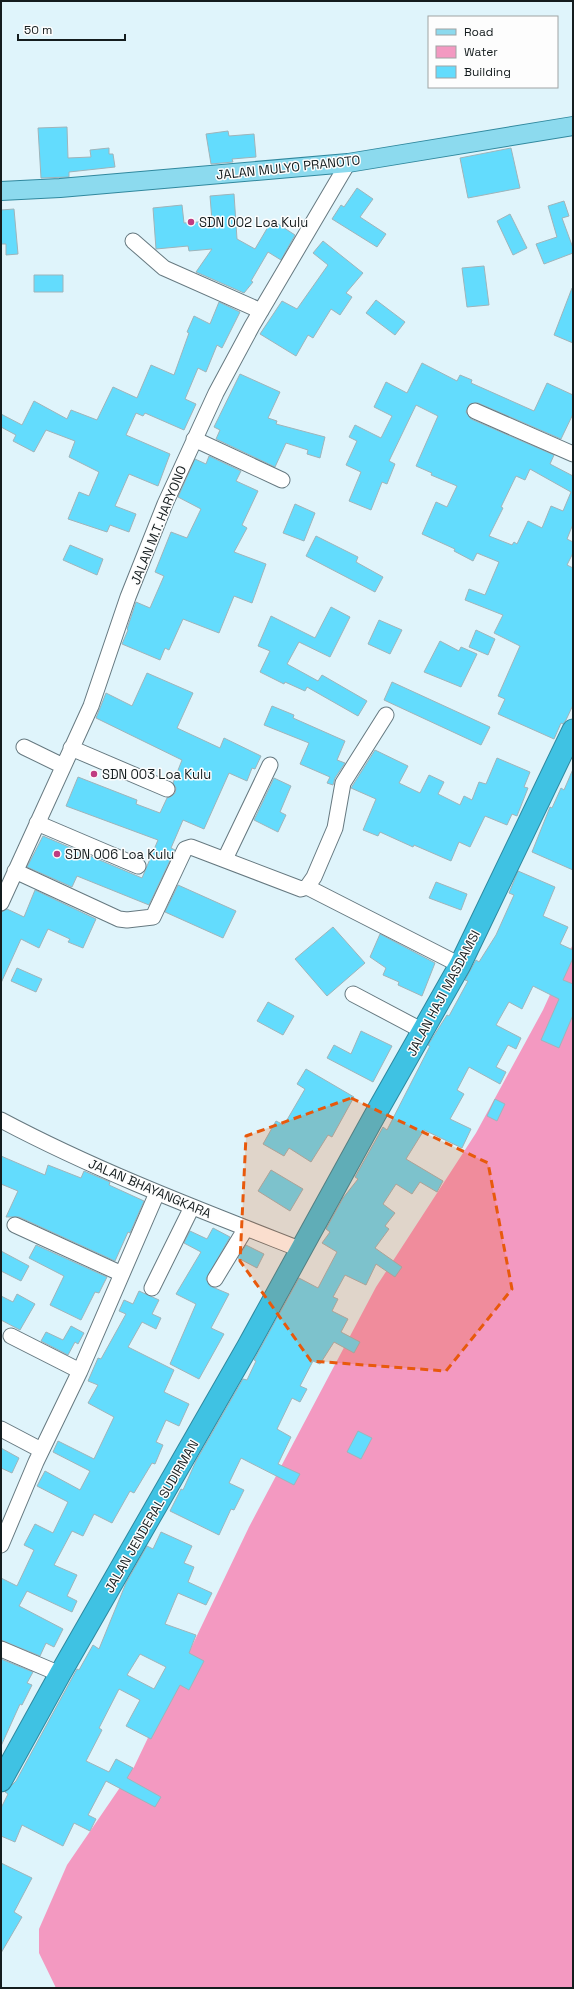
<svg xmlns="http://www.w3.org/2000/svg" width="574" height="1989" font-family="'Space Grotesk',sans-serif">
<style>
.water{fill:#f399c1}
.building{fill:#63dcfd;stroke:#9fb4ba;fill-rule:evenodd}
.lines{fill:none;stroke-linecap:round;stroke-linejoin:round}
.minor-casing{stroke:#667980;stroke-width:17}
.major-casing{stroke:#30889e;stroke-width:20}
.highway-casing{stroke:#30889e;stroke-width:23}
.minor{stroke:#fff;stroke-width:15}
.major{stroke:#8cdaee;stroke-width:18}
.highway{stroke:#3fc2e3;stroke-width:21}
.marked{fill:#e8590c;fill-opacity:0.2;stroke:#e8590c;stroke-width:3;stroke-dasharray:8 5;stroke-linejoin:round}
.poi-dot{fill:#c03c81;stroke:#fdfdfd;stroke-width:1.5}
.labels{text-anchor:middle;stroke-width:3;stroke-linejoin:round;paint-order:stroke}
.street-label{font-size:13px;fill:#141c1e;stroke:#fdfdfd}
.poi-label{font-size:13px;fill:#141c1e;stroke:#fdfdfd;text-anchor:start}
</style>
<rect width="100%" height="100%" fill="#dff4fb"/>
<!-- water -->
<path class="water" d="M573,944V1988H56L39,1953V1929L67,1865L134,1767L249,1527L376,1287L476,1133L543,1010Z"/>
<!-- building -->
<path class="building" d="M67,127L68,158L91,157L90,150L109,148V154H113L115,167L69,172V177L41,178L38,128Z
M228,131L229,136L254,134L256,157L232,159L233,162L211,164L206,134Z
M511,148L520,188L468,198L460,158Z
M357,188L373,199L360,217L386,234L377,247L332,219L341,205L344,207Z
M234,194L237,239L255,249L272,220L295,235L281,260L268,252L251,281L253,282L244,293L196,272L212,249L189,251L188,246L156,249L153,208L182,205L184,223L212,221L210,196Z
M564,201L569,216L562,218L573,248V253L544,264L536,244L557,237L548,206Z
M14,209L18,254L6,255V244H1V210Z
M510,214L527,248L513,255L497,221Z
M323,241L363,273L346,293L352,297L340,315L331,309L313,338L308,335L296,356L260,334L282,301L297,309L328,265L313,253Z
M484,266L489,305L467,307L462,268Z
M34,275H63V292H34Z
M572,288H573V343L554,335Z
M376,300L405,322L395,335L366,313Z
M219,302L240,312L222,348L217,345L206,372L198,368L185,399L196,404L184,430L145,413L143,416L136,413L126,435L170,454L158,486L129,474L115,506L136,514L129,532L110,525L107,532L68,519L79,492L89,496L99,472L69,457L75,441L46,430L34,452L13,441L16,435L1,427V414L22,425L34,401L67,419L71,410L97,420L113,387L137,398L151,365L174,375L189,333L187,332L194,316L210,324Z
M422,363L457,381L460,375L472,380L471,383L534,411L547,383L573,395V414L561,439L478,403L470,404L466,412L471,419L554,455L550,464L573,476V524L567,539L573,542V553L567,565L573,568V705L566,720L563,724L561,723L554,739L498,714L505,699L498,696L520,646L494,633L503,615L465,600L469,589L485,595L499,562L477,553L473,561L454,551L455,549L422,534L436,502L447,507L457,486L431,475L432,473L416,466L438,416L416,405L389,461L395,464L387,484L382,482L371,510L349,501L361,472L346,465L357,441L349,437L355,425L381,438L392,416L374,407L386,382L407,393ZM530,469L571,492L563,511L551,506L542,528L528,521L517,544L514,542L512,545L489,536L503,508L501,507L516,476L525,480Z
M240,374L280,392L268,418L277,421L276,424L325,437L320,458L307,454L308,450L286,443L275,467L216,439L220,430L214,427Z
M209,456L241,471L236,481L258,491L242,525L247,528L234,552L266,564L252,603L234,596L219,633L183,619L169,650L165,648L160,660L122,644L128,630L127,629L136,602L150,608L164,576L155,572L171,532L187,538L201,509L178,497L195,459L206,464Z
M295,504L315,513L304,541L283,533Z
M316,536L358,557L356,562L383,577L375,592L306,556Z
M70,545L103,559L97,575L63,560Z
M331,607L350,617L330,657L299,642L287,664L318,681L322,675L367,701L358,716L307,687L305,691L285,682L284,684L260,672L270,651L258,646L271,616L315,638Z
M379,620L402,630L390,654L368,644Z
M476,630L495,639L488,655L469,647Z
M440,641L459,651L461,647L477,654L461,687L424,672Z
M147,673L193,693L177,728L220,748L224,738L261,756L255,769L252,768L247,781L229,773L204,829L183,820L171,848L175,850L149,905L77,876L72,887L27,867L43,836L142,878L158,840L66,806L78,777L137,800L136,804L160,813L167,798L172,796L175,793L176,788L173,783L182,760L96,718L106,693L132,706Z
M392,682L490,727L481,745L384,700Z
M272,706L294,715L293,718L345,741L337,760L345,763L335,778L333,785L327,783L330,777L300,764L309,743L264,725Z
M375,750L408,766L399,783L420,793L429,775L444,782L438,794L460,805L464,796L472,800L479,782L486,784L497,758L530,772L524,787L528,788L517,816L512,814L507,825L485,816L470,847L459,842L451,861L414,845L413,847L380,832L378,836L363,830L376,799L351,788Z
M573,769V870L532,852L550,807L552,808L561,788L564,790Z
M274,778L291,786L280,812L286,815L278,832L254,820Z
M518,871L555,887L543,916L568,927L560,944L573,950V958L563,980L573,984V1015L559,1048L541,1040L559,999L533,986L522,1009L509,1002L496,1025L521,1038L516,1049L508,1045L496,1067L506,1072L500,1084L469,1067L457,1090L464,1094L450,1119L471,1129L462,1148L424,1130L406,1159L443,1181L437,1192L420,1182L412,1194L396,1184L383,1204L395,1213L385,1226L389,1229L375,1248L402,1267L395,1277L376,1264L366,1285L345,1275L333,1297L338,1299L332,1311L348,1319L341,1332L360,1342L354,1353L334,1342L320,1364L313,1361L300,1386L307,1389L300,1402L292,1398L277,1429L291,1437L278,1464L300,1474L294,1485L241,1458L229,1483L244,1490L234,1510L231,1509L219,1535L170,1511L181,1489L183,1490L196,1461L243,1379L247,1380L256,1361L254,1360L299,1278L318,1288L337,1252L322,1243L330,1232L326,1229L343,1198L358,1179L355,1177L383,1127L387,1130L430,1046L428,1045L447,1015L449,1016L468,981L465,980L476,960L479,962L496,935L514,895L509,893Z
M436,882L467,894L461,910L429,898Z
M178,885L236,911L223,938L165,912Z
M35,890L96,919L83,948L68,942L70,939L48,929L39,948L21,939L1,983V912L7,909L24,917Z
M333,927L365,963L327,996L295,959Z
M380,934L435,963L422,996L398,985L399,982L383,975L386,968L370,957Z
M17,968L42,979L36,992L11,981Z
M268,1002L294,1016L283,1035L257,1021Z
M361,1031L392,1046L373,1082L327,1058L334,1045L351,1054Z
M306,1069L354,1097L332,1137L328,1135L311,1162L289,1148L284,1156L263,1144L276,1121L284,1125L305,1089L297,1084Z
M495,1099L505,1104L497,1121L487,1116Z
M1,1156L45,1175L48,1165L81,1178L84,1171L110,1182L109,1185L144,1201L130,1233L128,1232L115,1261L19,1217H6L18,1191L1,1184Z
M271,1170L303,1189L290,1211L258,1191Z
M213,1228L230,1237L206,1279L210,1286L229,1294L211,1328L224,1334L199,1379L170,1364L196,1304L176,1294L201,1252L184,1243L190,1231L207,1239Z
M36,1245L107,1277L99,1293L95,1292L81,1320L50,1305L64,1276L29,1258Z
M246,1245L264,1254L257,1268L238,1258Z
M1,1251L29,1266L21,1281L1,1271Z
M139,1291L159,1300L152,1314L161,1318L156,1329L142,1322L128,1347L174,1370L164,1392L189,1404L179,1426L166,1420L156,1442L163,1445L155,1464L152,1463L134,1493L130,1491L112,1523L94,1514L83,1536L72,1531L54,1565L77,1575L67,1596L77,1601L72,1612L27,1591L19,1606L63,1629L54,1647L46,1643L40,1656L1,1640V1578L17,1586L34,1550L24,1545L35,1524L53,1533L68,1502L37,1486L45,1471L80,1490L90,1471L53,1452L58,1441L94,1459L114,1417L88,1403L98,1385L88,1381L98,1358L101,1359L126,1314L119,1311L124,1300L133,1304Z
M17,1294L35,1304L20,1330L1,1320V1296L13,1302Z
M71,1326L84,1333L78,1344L75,1342L68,1355L41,1341L46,1332L63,1340Z
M358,1431L372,1438L361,1459L347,1452Z
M1,1448L19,1458L12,1473L1,1468Z
M161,1532L192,1546L184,1563L194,1567L188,1582L212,1593L206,1605L178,1593L165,1624L196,1635L189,1653L204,1661L189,1690L180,1685L151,1739L126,1726L140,1700L119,1689L99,1728L102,1730L86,1761L109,1772L116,1759L133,1768L127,1778L161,1797L155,1807L106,1781L88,1815L96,1819L90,1831L74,1823L63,1846L22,1825L15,1842L1,1836V1808L8,1794L5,1792L16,1781L77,1669L79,1670L93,1645L99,1649L126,1583L147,1546L153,1549ZM140,1654L166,1667L154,1689L127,1675Z
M1,1659L33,1672L27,1683L32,1685L22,1705L20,1704L1,1746Z
M1,1863L32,1878L14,1912L22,1917L1,1953Z"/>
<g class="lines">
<defs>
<path id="minor" d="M133,241L164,268L261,311
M475,411L573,454
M194,439L282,480
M24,747L63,766
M71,748L167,789
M37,823L138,866
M225,859L270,765
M15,871L119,919L127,920L153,917L185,849L191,847L301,889L307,887L314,877L335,828L343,783L386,715
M307,887L460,965
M1,903L91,706L128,597L165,504L216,393L252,326L348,163
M353,994L423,1031
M1,1120C97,1171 200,1210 302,1250
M15,1225L122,1274
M215,1279L246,1228
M152,1288L192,1207
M11,1336L80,1371
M1,1429L41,1450
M1,1545L36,1462L80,1371L157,1193
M1,1649L60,1674"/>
<path id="major" d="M1,191L60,188L348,163L573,126"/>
<path id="highway" d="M1,1781L60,1674L248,1346L375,1115L460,965L573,730"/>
</defs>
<!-- minor casing -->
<use href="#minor" class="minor-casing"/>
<!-- major casing -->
<use href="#major" class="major-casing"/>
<!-- highway casing -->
<use href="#highway" class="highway-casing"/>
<!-- minor -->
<use href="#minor" class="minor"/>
<!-- major -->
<use href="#major" class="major"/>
<!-- highway -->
<use href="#highway" class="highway"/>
</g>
<!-- marked area -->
<path class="marked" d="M351,1098L488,1163L512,1289L446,1371L311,1361L240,1261L246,1136Z"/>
<!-- markers -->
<g class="poi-dot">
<circle cx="191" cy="222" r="4"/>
<circle cx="94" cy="774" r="4"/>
<circle cx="57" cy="854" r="4"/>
</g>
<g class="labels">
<!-- street labels -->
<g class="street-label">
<text transform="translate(288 167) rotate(-6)" y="5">JALAN MULYO PRANOTO</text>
<text transform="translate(158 525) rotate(-68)" y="5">JALAN M.T. HARYONO</text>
<text transform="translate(443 993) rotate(-62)" y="5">JALAN HAJI MASDAMSI</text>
<text transform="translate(150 1188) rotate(23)" y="5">JALAN BHAYANGKARA</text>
<text transform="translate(151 1516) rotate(-60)" y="5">JALAN JENDERAL SUDIRMAN</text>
</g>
<!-- poi labels -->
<g class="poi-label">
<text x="199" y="227">SDN 002 Loa Kulu</text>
<text x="102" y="779">SDN 003 Loa Kulu</text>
<text x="65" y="859">SDN 006 Loa Kulu</text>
</g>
</g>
<!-- border -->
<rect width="574" height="1989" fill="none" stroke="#141c1e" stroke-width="4"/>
<!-- legend -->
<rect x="428" y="16" width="130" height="72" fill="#fdfdfd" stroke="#a0a3a4"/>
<rect x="436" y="29" width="20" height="6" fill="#8cdaee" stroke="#a0a3a4"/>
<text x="464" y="36" font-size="12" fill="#141c1e">Road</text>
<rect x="436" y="46" width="20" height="12" fill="#f399c1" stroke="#a0a3a4"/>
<text x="464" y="56" font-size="12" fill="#141c1e">Water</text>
<rect x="436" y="66" width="20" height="12" fill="#63dcfd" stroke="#a0a3a4"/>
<text x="464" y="76" font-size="12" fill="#141c1e">Building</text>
<!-- scale -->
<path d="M18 34v6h107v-6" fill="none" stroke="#141c1e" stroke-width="2"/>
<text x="24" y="34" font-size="12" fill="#141c1e" stroke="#fdfdfd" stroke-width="3" paint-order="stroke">50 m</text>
</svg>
